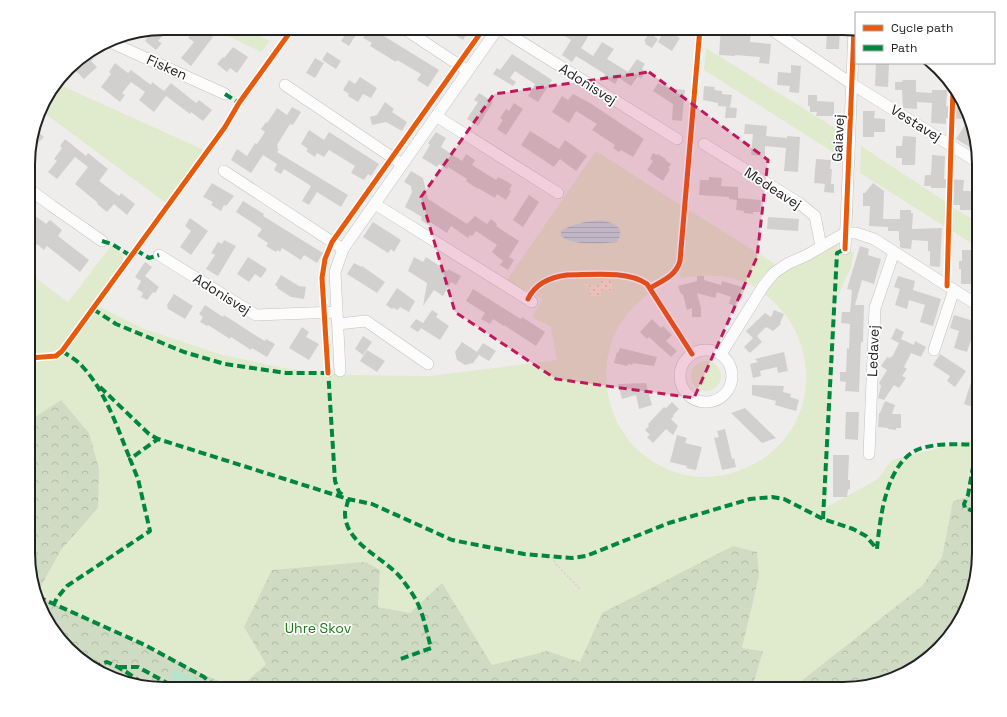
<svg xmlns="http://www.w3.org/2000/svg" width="1007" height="717" font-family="'Space Grotesk',sans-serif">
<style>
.grass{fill:#e0eacd}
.forest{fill:url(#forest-crowns)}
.sand{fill:url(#sand-dots)}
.pitch{fill:#bae3cc}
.water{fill:url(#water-rules)}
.building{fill:#d2d0ce}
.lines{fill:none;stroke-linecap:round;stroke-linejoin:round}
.street-casing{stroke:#c3c2c1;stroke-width:12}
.path{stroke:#dbcdce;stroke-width:1.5;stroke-dasharray:2 2;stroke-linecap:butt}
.street{stroke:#fdfcfc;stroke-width:11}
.quiet{stroke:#00873e;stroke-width:4;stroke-dasharray:8 4;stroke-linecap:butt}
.cycleway-casing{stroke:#fff;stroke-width:8}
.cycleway{stroke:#e8590c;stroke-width:5}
.marked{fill:#c2185b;fill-opacity:0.2;stroke:#c2185b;stroke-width:3;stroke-dasharray:8 5;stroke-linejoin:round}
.labels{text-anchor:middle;stroke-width:3.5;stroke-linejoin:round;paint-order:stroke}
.street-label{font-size:14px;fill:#222;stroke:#fff}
.park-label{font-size:14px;fill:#1a7b14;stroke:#fff}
.rim{fill:none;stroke:#222;stroke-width:2}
</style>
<defs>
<pattern id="forest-crowns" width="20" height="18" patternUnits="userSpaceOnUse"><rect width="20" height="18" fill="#cfdbc2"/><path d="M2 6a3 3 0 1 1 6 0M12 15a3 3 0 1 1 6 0" fill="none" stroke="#b1bca6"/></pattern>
<pattern id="sand-dots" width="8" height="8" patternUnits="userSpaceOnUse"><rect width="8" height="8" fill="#f5e9d2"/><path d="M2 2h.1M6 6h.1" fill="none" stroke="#d2c8b4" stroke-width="1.8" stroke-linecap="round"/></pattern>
<pattern id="water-rules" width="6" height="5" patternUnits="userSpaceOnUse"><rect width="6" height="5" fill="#c1dee0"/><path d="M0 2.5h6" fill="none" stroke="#a6bec0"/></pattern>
</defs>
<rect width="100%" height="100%" fill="#efedeb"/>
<!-- grass -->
<path class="grass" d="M212,28H242L270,41L261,52Z
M706,48L840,131L839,156L704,70Z
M58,84L204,150L166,203L40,110L42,104Z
M861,146L946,202L944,226L860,173Z
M596,151L682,206C681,217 681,264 673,271C667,276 658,279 651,283C631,273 611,274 590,273C581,273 571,272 562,274C549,276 539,283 529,291L526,289L523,294L505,283Z
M950,206L979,223V248L949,229Z
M689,210L775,264L763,276L754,287C730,273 707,274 680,278Z
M838,242V253L854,252L851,267L836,300L827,507L878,479L892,460L979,438V494L953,501L942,557L922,586L791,689H752L763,651L742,648L759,576L602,613L580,663L547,651L492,665L442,583L411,613L378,607L380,570L244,627L266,664L238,689L45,599L40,588L61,550L98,508L29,421V361H39L61,357L100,307L142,328L219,354L283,368L346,375L430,376L557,360L551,327L532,317L543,299L532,293L545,283L565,276L616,277L632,279L645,284L649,293C616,319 601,351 608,394C612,416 621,433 637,449C706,515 819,455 805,362C801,334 786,310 764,294L774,280L786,270L812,258L826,249Z
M111,246L123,255L124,260L59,350L41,354H29V273L68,302Z
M691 376a15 15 0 1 1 30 0a15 15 0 1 1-30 0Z"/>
<!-- forest -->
<path class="forest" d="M61,400L89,433L99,469L98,508L61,550L40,588L45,599L236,689H156L120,682L81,661L46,621L29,570V421Z
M979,494V561L972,597L951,636L903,675L843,689H791L922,586L942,557L953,501Z
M733,546L757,552L759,576L742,648L763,651L752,689H238L266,664L244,627L272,570L365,562L380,570L378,607L410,613L442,583L492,665L547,651L580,662L602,613Z"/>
<!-- sand -->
<path class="sand" d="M602,280L612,281V290H601V296H590V289L583,284L586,282L589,286L601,285Z"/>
<!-- pitch -->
<path class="pitch" d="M172,669L223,689H170Z"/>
<!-- water -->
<path class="water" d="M602,220L614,224L620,229V236L617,242C600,244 574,246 561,236V231C574,223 588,221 602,220Z"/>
<!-- building -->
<path class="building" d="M164,28H169L158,41L162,43L156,50L145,41L153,30Z
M196,28L201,33L204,30L213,37L191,66L181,58L194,42L188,38Z
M334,28H360L349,46L341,41L345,35Z
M459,28H471L463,40L455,35Z
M552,28H575L588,37L581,48L593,56L602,42L614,49L607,59L628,72L637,59L645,64L642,69L646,71L641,79L638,76L631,86L619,78L615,84L604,77L605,74L576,56L572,62L562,55L571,40Z
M721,28H737V31L751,32L750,42L771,44L769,64L759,63L760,57L735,55V56L719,55Z
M827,28H840L839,49H826Z
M369,29L377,35L379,33L439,70L428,87L417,80L421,74L397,60L396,62L370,46L372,43L363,38Z
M664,31L670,35L671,33L680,38L672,51L658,42Z
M649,33L658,39L652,48L645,44L646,42L644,41Z
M233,47L248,57L237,73L230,68L227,72L217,64L223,57L224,58Z
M93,51L97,55L91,61L97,67L84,79L75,70L87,58L85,55Z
M327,52L341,61L336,69L322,60Z
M512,54L552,80L538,102L528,96L535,84L515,71L510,78L516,82L513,86L493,74L497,68L500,70Z
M315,58L324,63L315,78L306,73Z
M115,63L128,73L131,70L151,85L152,82L164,91L171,83L196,103L199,100L212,110L203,121L191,112L190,114L166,96L154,112L139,100L145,92L131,82L122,93L125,95L120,102L101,87L111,74L109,72Z
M876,63H889L888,87L875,86Z
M791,65L801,66L799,93L789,92L790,86L777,85L778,72L791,73Z
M360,77L377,88L371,98L363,94L358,102L348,96L349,94L343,90L349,80L355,84Z
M903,80H916V92L932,93V90H947L946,106L963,107L962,111H964V119L946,118V124L931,123L932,103L917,102V109L903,108L902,90H895V82H902Z
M658,83L668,88L685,90L682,121L672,120L673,104L653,91Z
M704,86L715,87L714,90L722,91V94L732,95L730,107L718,106V103L703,100Z
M479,93L493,102L478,126L467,119L478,102L474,100Z
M573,94L590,103L644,139L633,157L621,150L619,152L613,148L615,145L592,130L597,124L576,111L569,123L552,112L562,96L568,100Z
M808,95H817V101L834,102V116H816L817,112H810V106H808Z
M385,102L394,109L392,112L407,122L402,131L386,122L372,125L370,117L377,115Z
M514,103L523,109L506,135L497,129L503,120L500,118L506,109L509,111Z
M292,107L301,112L293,125L290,124L277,145L278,146L277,148L279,149L277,152L348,195L341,207L317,192L309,205L302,201L311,186L284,169L281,174L274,170L277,164L263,155L251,173L231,160L237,149L247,156L255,143L257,144L265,132L261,129L266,122L267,123L277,108L287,115Z
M726,107L737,108L736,118H725Z
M863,111H875L874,118L885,119V132H874V137H863Z
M969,119L976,144L973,149L956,139Z
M745,124L767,126L766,136L787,138V136L800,137L798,172L784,171L786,148L765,146V156L751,155L753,134H744Z
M35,129L44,137L29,152V147Z
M309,130L324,140L329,132L379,164L371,176L368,174L364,180L351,173L355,166L329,150L324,157L317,153L315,157L306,151L308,149L301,144Z
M530,131L559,149L565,140L587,156L576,171L560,159L554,167L521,145Z
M436,132L446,138L441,147L462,161L466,154L475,160L472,165L496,180L498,177L510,183H509L512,185L509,190L511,191L506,200L497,194L495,198L478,188V189L466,181L467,179L448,167L447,169L439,164L437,167L422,158L430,145L428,143Z
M903,136L916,137L915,165H902V158H896V146H902Z
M65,139L86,156L88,153L108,169L99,181L119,196L121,193L135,204L127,215L114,204L107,212L97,204L98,203L75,184L88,167L75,157L57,179L48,172L57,161L54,159L62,148L60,146Z
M653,153L657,155L658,154L666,159L665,160L671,164L668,168L670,169L663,181L647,170L653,161L650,159Z
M932,155L945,156L944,179L964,180L963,191H977V205H972V210H960V205H953V188H931V186H924L925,175H931Z
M816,159L831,160L830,169H832L831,184H834V193L824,192L825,184L814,183Z
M411,171L423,178L428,199L467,224L475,216L487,224L491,219L497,224L496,226L519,241L509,257L514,260L508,270L500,265L503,261L492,252L497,245L476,231L472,236L470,235L468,238L451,226L447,233L430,222L428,225L421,220L422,217L405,207L412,192L411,186L404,182Z
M709,177L722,178L721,186L738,187V198L761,200L760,212H753V214L744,213V211L736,210L737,200L729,199V197L699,195L700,180H709Z
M212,183L234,196L226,206L224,205L221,211L211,205L213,202L203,197Z
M873,183L884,191L883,219H900V210H911V213H913L912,229L942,228L940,267L930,266V251H928V241L912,240L911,249L902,248L900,247V241H899V231H888V227L869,226L870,206H863V193H865Z
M529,195L539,202L523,227L513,220Z
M243,201L264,214L263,216L323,253L317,263L304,255L301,260L282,248L280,252L278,250L276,252L266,246L268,243L257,236L262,229L236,212Z
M29,211L46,224L50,220L62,230L58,236L89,260L80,272L47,246L44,250L37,244L34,248L29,245Z
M768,217L799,219L798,231L767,229Z
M190,218L208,231L191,255L180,247L191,231L185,226Z
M373,222L401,240L394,252L391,249L388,253L363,237Z
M224,240L236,246L218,276L206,269L215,255L211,253L218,242L222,244Z
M860,246L869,249L868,255L881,259L874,284L862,280L855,305H864L863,342H861L859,392L845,391L846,382L840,381V372H846L847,348L849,349L850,324L841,323L842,312H850L852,290L847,289Z
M962,250H975L974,284H961V269H959V261H962Z
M248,257L267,269L261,278L255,274L249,282L237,274Z
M414,257L423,262L426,257L447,271L448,269L461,276L456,285L451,282L443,296L434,290L423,306L427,283L408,271Z
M145,262L152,267L145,276L159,287L155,293L153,292L147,300L141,297L143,293L137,289L141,281L135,277Z
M354,263L362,267V266L385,282L377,293L347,274Z
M281,275L299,286L306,287L304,299L291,297L277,288L278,287L275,285Z
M697,276H704V280L721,285L722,281L745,288L741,300L739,299L737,306L729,304L731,297L717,292L715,298L697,293L701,308V317H692V308L687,310L683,294H681L678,286L697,281Z
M898,276L915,281L913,290L941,299L933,326L920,322L925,305L909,300L907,309L895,305L900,289L894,287Z
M397,288L415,301L409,312L400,307L398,310L393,308L392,309L386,305Z
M473,289L521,319L522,317L545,332L536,346L504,325V326L493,319L490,324L481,319L485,313L466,301Z
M174,294L193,306L185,319L168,309L167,305Z
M205,305L223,317L224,315L258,337L265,341L266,339L275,344L267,357L252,348L251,350L231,337L230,339L208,325L207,326L200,322L203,317L199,314Z
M432,310L438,314L436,317L449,326L440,340L421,328L418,332L410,327L416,319L423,323Z
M774,310L784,314L780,323L781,324L773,331L766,327L757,336L762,342L750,353L744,347L753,338L746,331L765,313L771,317Z
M954,315L977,322L967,352L954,348L959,331L950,328Z
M652,319L661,328L663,326L672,335L666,341L677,351L671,357L649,337L647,339L640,332Z
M302,327L309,332L306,337L319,344L309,360L289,348Z
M896,328L904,332L901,339L914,345L915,341L926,347L921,357L911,353L904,367L907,369L902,376L906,378L899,388L894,385L884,400L878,398L881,386L879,383L887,370L881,366L887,357L890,358L891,356L892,357L899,343L891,339Z
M363,336L372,342L363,355L355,349Z
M462,342L477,352L483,343L496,351L489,361L479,355L473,363L465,365L457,360L455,352Z
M620,348L657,357L654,366L633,363L632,365L628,364L627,366L614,363L617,352L618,353Z
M367,350L385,361L377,372L360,361Z
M784,352L788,371L778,373L777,367L760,371L761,376L753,378L750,364L758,362L755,359Z
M940,354L966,371L955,387L947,381L950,376L933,365Z
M973,376L979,378V409L964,404Z
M646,383L652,405L639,409L636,395L622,399L618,384Z
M752,385L784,386L783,392L791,394L790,397L799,400L796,411L775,405L776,401L752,395Z
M885,401L895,405L892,414H901V428H896V430L888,429V428L878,427L879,413H880Z
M672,402L679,409L673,415L674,416L671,419L678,426L673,435L666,429L653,443L647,437L650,435L645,430L649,426L648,424L664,407L666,408Z
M745,408L776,438L762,443L731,413Z
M846,412H859L858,440L845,439Z
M725,429L732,459L734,458L736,467L722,470L714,438L719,437L717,431Z
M677,435L687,438L685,443L702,447L696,470L686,468L687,466L670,462Z
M833,455H849L848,480H850V490L848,489L847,497H833Z"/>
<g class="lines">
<defs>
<path id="street" d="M403,28L468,71
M499,28L677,139
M769,28L852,84L979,163
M108,41L225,94
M285,85L402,164
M436,116L558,193
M704,144L799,203L815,216L821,246
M224,171L343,249
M29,189L52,206L102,241
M375,204L532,302
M845,249L854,29
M159,255L256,315L337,312
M338,324L366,321L428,364
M680 376a26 26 0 1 1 52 0a26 26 0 1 1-52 0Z
M934,350L954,290
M721,354L764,285L774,273L787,264L807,255L845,233H856L874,239L979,306
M340,371L335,272L343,249L498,28
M869,454L875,308L894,252"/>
</defs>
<!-- street casing -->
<use href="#street" class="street-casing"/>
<!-- path -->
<path class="path" d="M552,557L556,564L580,589"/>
<!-- street -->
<use href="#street" class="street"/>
<!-- quiet -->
<path class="quiet" d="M225,94L239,103
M102,241L112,244L131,256
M136,250L149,258L159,255
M93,309L116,324L184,352L225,364L286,373H328
M62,351C69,356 77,360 82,366C106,392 117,427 130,459
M328,369L335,481L339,492L344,496
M100,387L149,434L158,439
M348,499C348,504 345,509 345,513C345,544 384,557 401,578C407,586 414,595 418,604C424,617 427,633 431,648L398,660
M823,519L837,253L845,249
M38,597L54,604
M93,667L107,662C122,668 135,678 148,687
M119,667H138L169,684L192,689
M210,689L211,683L204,677L145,645L54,604L57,598L67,586L150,531L138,479L130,459L158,439L348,499L372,504L452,540L524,554L572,558L586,556L669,523L750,499L772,497L784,499L823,519L853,529L866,536L877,549C880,518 886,459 922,448C940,443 959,444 977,445L968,495L964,504L965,508L979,513"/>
<defs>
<path id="cycleway" d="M845,249L854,29
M947,286L951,145L953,90
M650,288C662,281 676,276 680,261L700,28
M528,299C535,284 551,277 567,275C590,275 627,270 647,284L692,354
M29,358L56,356L62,351L225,127L239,103L293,28
M328,373L322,278L325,259L332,242L484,28"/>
</defs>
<!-- cycleway casing -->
<use href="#cycleway" class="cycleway-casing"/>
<!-- cycleway -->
<use href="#cycleway" class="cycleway"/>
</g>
<!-- marked area -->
<path class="marked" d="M649,72L768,160L757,257L694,398L556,379L455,312L421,197L494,94Z"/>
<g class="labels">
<!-- street labels -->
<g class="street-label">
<text transform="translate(167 67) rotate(24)" y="5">Fisken</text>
<text transform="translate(588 84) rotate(32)" y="5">Adonisvej</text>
<text transform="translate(916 123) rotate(32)" y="5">Vestavej</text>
<text transform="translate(838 138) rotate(-87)" y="5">Gaiavej</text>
<text transform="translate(773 188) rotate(33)" y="5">Medeavej</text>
<text transform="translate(222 294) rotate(32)" y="5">Adonisvej</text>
<text transform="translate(873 351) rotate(-88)" y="5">Ledavej</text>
</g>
<!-- park labels -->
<g class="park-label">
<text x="318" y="633">Uhre Skov</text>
</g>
</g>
<!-- crop -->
<path d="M0 0H1007V717H0ZM164 35H843A129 129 0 0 1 972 164V553A129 129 0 0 1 843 682H164A129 129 0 0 1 35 553V164A129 129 0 0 1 164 35Z" fill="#fff" fill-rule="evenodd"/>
<path class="rim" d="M164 35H843A129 129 0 0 1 972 164V553A129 129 0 0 1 843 682H164A129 129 0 0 1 35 553V164A129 129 0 0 1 164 35Z"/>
<!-- legend -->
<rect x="855" y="12" width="140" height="52" fill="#ffffff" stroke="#a7a7a7"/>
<rect x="863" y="25" width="20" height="6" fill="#e8590c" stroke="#a7a7a7"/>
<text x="891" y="32" font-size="12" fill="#222222">Cycle path</text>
<rect x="863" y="45" width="20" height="6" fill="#00873e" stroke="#a7a7a7"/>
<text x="891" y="52" font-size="12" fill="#222222">Path</text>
</svg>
